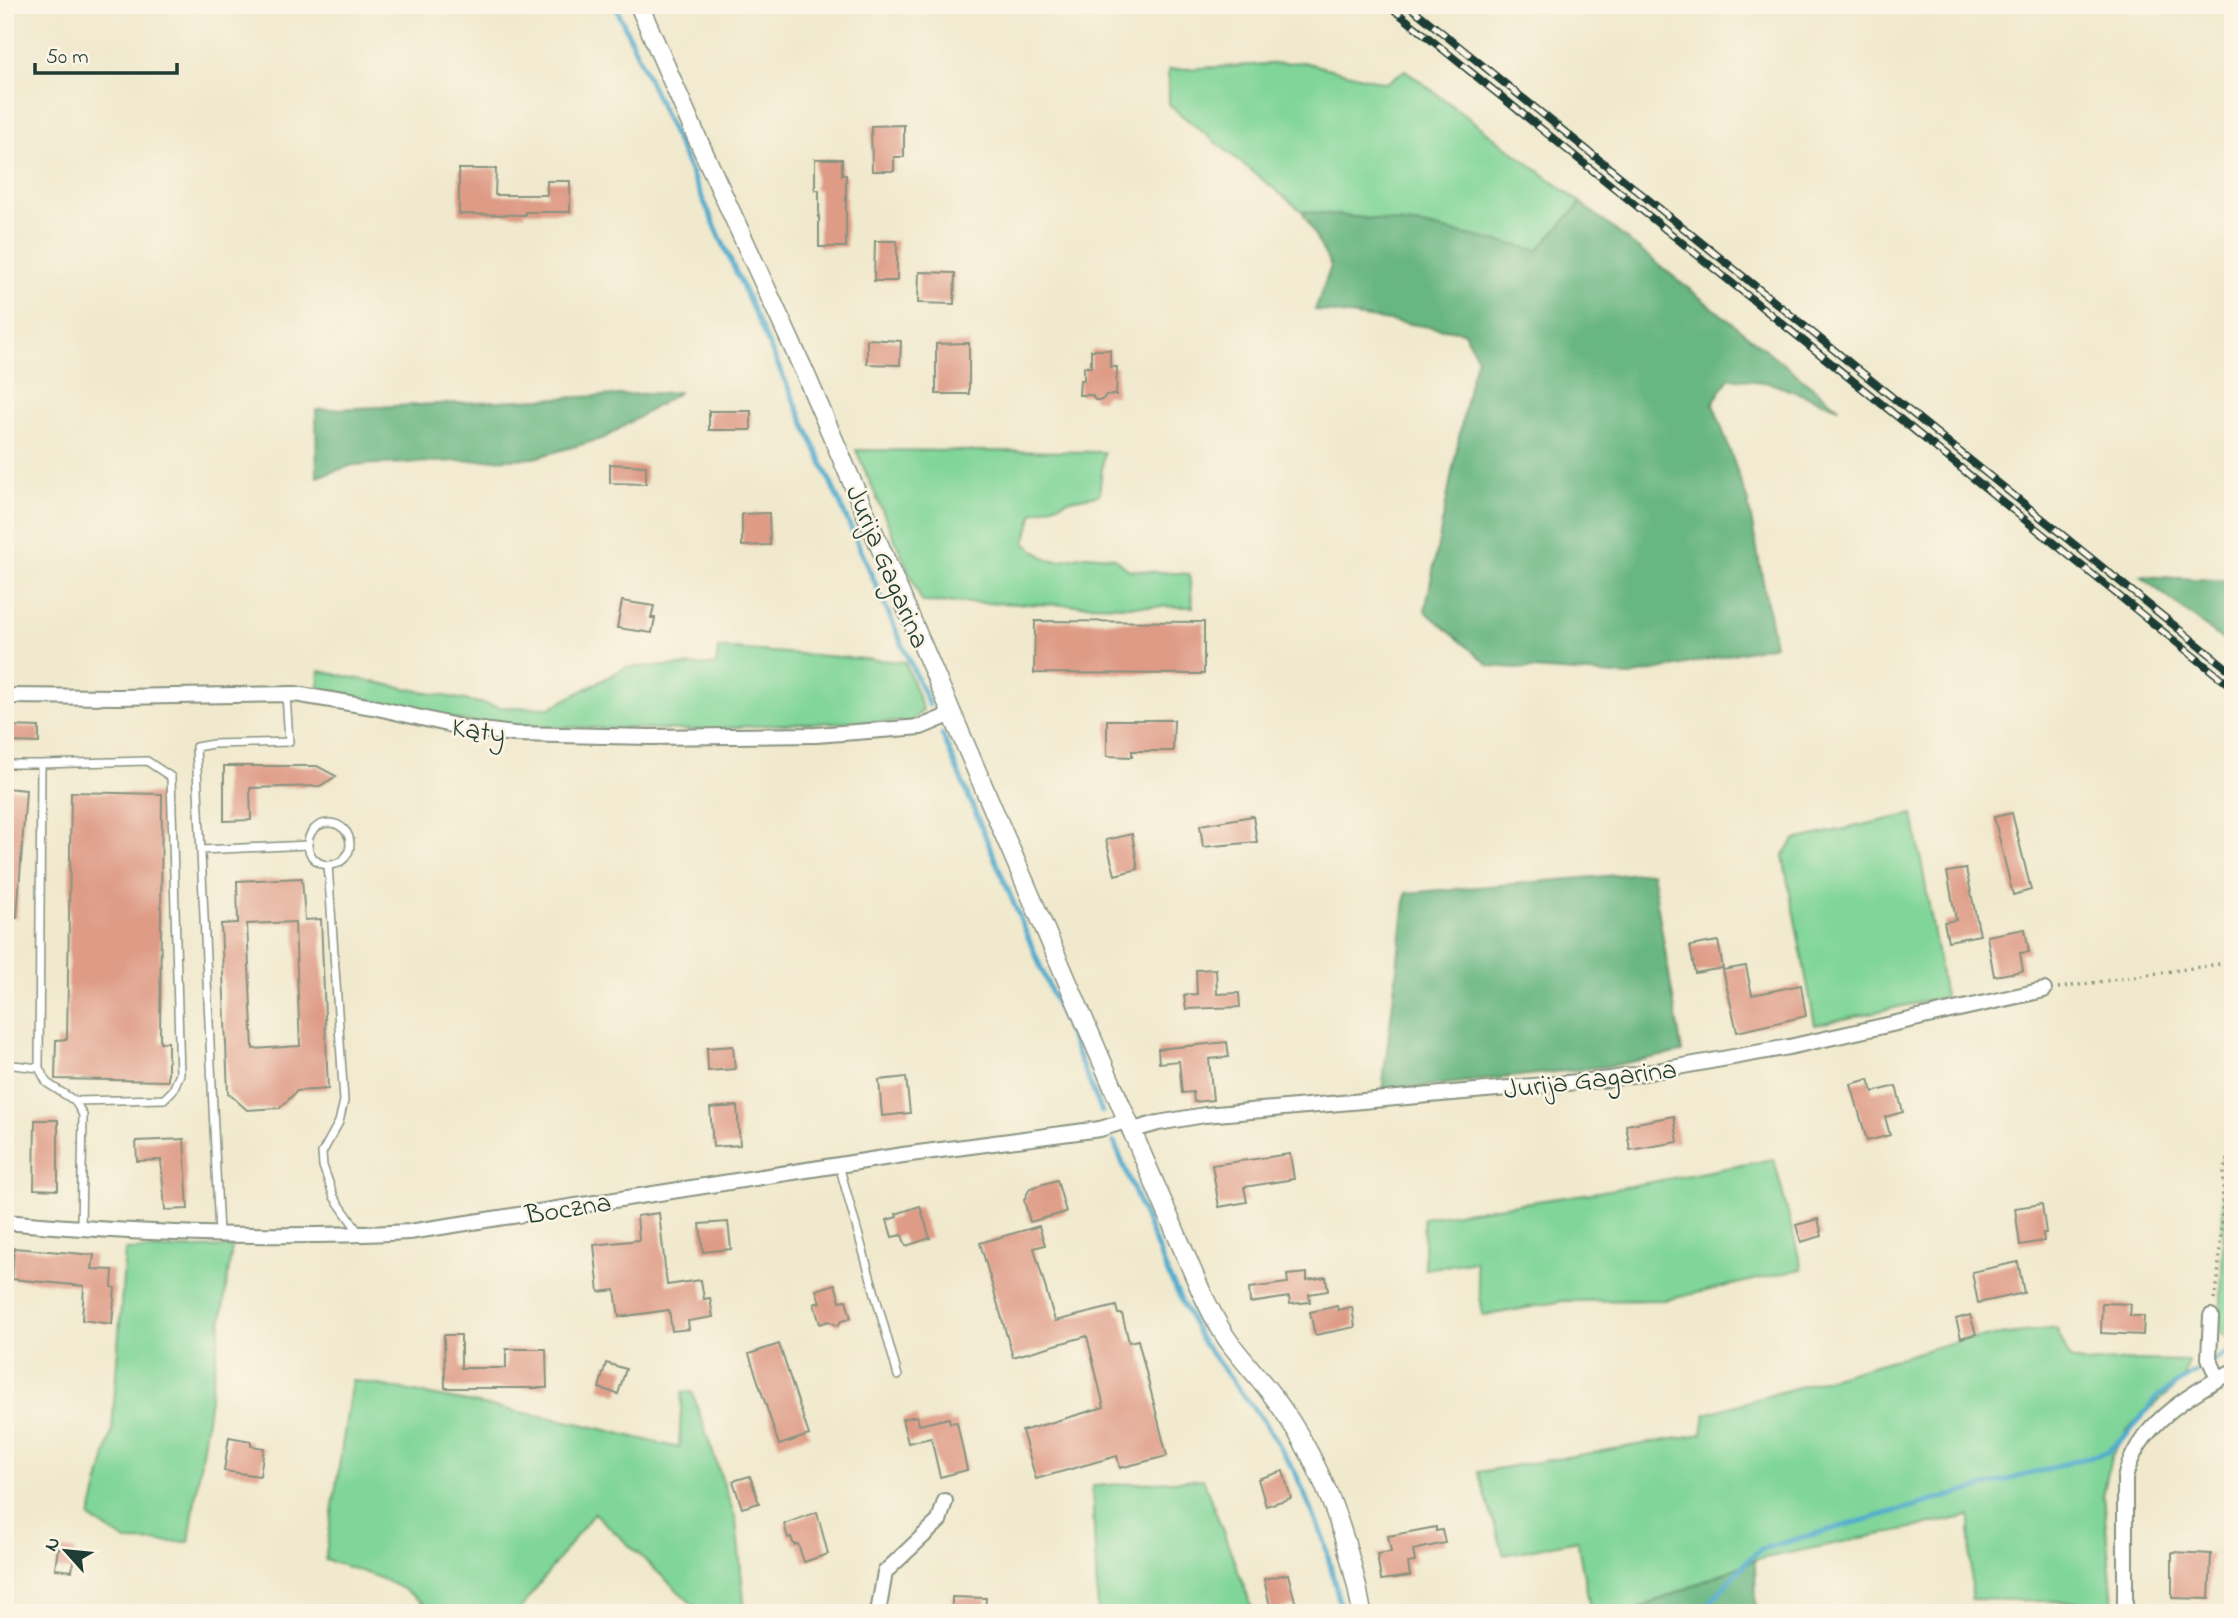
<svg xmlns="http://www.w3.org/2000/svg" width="2238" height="1618" font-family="'Indie Flower',sans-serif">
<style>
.green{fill:#80d599;stroke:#508966;stroke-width:2}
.forest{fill:#68b681;stroke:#447a5a;stroke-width:2}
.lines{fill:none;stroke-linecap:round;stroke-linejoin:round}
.stream{stroke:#50abcd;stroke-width:5}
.building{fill:#de9b86;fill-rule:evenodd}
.service-casing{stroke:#889380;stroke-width:10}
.minor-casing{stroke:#889380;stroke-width:18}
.tertiary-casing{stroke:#889380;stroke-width:21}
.path{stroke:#889380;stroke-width:3.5;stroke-dasharray:2 5;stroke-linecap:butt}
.service{stroke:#fff;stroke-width:7}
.minor{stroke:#fff;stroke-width:14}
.tertiary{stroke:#fff;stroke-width:18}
.rail-casing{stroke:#1f3d34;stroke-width:8}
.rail{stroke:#fcf5e5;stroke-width:5;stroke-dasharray:16;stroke-linecap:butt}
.labels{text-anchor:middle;stroke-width:5;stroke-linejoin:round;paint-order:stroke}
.street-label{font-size:28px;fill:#1f3d34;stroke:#fcf5e5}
</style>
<rect width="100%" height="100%" fill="#fcf5e5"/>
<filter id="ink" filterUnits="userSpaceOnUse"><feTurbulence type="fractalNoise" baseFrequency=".0143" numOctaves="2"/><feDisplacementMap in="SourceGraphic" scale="14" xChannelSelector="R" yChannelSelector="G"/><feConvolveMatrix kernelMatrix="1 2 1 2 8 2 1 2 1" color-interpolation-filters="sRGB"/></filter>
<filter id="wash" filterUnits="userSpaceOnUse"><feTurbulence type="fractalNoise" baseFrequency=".00686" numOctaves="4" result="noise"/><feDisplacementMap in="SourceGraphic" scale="28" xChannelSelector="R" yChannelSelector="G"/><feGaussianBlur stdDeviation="1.57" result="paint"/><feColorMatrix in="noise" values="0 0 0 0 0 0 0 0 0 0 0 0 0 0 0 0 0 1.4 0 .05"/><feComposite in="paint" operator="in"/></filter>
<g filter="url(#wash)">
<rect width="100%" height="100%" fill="#f0e9cd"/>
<!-- green -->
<path class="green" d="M1303,62L1386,83L1405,70L1581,203L1538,251L1421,225L1302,211L1169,105L1168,70Z
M856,450L1104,452L1099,495L1069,500L1033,513L1025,543L1045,558L1058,561L1085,555L1113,557L1129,570L1189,574L1193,607L922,602Z
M718,648L905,662L923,710L911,722L802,723L693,730L493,726L416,712L333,690L319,692V671L500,707L550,708L627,667L716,665Z
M1913,814L1945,997L1815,1025L1783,856L1794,840Z
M2233,1132V1340L2220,1333L2223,1235L2222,1160Z
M1774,1159L1802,1269L1666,1300L1563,1301L1483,1316L1475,1261L1425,1269L1423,1218L1598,1192Z
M232,1247L189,1542L126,1541L90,1518L112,1431L125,1250Z
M2056,1328L2070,1359L2086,1363L2132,1360L2188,1361L2185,1378L2128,1429L2111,1457L2103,1496L2113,1603L1971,1599L1970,1516L1755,1560L1628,1613H1591L1577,1540L1504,1555L1478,1472L1702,1434L1705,1414L1961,1340Z
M352,1380L577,1423L679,1448L682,1393L692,1392L736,1520L745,1611L702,1613L594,1513L517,1613H435C402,1582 368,1573 325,1560Z
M1203,1479L1254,1613H1098L1092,1486Z"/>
<!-- forest -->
<path class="forest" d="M1581,203L1839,408L1770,383L1729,378L1713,403L1748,502L1775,645L1630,676L1490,666L1425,611L1469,386L1477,357L1464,332L1315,310L1331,266L1302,211L1421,225L1538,250Z
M680,392L604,438L534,458L353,465L317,477L316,410Z
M2140,576L2233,581V648Z
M1652,872L1682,1052L1610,1066L1382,1091L1406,893Z
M1755,1560L1756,1613H1628Z"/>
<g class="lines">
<!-- stream -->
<path class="stream" d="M615,5L816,449L929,705
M942,734L1102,1112
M1114,1142L1168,1274L1201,1340L1267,1426L1296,1474L1324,1540L1342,1613
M1700,1613L1749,1559L1761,1549L2107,1452L2128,1434L2158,1396L2233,1349"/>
</g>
<g id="blocks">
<!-- building -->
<path class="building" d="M904,125V157H894V171H872L871,126Z
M815,159H842V175H846V247H819V190H815Z
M459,169H496L495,195H547V181H570V212H525V215L459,214Z
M875,241H897V281H874Z
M919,272L955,273L954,304L918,303Z
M867,339L901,341L900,365L867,364Z
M969,343V394H936V344Z
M1091,350H1110V367H1117L1116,395H1106L1102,400H1095L1092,395H1079L1080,380H1084V367H1091Z
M709,411H751V430H709Z
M610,464L646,466V484L610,483Z
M769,513L770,545L742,546V514Z
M622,601L654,606L651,618H655L652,633L617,628Z
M1035,621L1204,622V674L1034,673Z
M1107,720H1174L1173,751H1132V757L1107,756Z
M10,726L39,727V743L10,742Z
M224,766H317L336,776L320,786L250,788L251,820L224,821Z
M5,788L26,790L17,918L5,917Z
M71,792L162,794L160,1042H168V1081L55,1079L56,1040L67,1039Z
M2012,813L2031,890L2013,895L1994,817Z
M1253,816L1257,842L1203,847L1200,825Z
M1132,834L1138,869L1115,875L1106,840Z
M1966,869L1980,935L1948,941L1944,922L1956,920L1947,872Z
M302,878L305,920L321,919L328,1089L297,1091L280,1108L247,1110L228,1093L221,924L238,923L237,881ZM295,922L300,1046L253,1049L247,924Z
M2025,929L2029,952L2020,953L2023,971L1994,976L1987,936Z
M1718,941L1723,968L1695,973L1690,946Z
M1746,966L1752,995L1801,985L1806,1016L1737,1032L1723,970Z
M1216,969L1217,994L1239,993L1240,1007L1186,1009L1184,995L1197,994L1196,970Z
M1227,1042L1229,1057L1209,1059L1213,1100L1194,1102L1193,1092L1182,1093L1179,1061L1159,1063L1158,1049Z
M733,1046L735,1069L708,1071L707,1048Z
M906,1077L910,1113L882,1116L879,1080Z
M1869,1079L1873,1092L1896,1086L1903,1112L1885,1117L1890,1135L1867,1141L1851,1084Z
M737,1106L740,1145L713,1147L710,1108Z
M1674,1116L1678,1142L1630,1150L1626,1125Z
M35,1120H58V1190L34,1189Z
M184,1139L188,1209L165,1210L161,1160L137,1161L136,1141Z
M1290,1154L1294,1179L1244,1187L1247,1202L1219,1207L1212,1165Z
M1057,1180L1066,1212L1030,1222L1024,1200L1030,1188Z
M2042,1204L2046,1233H2043L2044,1241L2020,1245L2015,1208Z
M920,1206L930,1238L906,1246L902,1235L892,1237L887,1220L897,1217L896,1214Z
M659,1213L667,1285L701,1280L704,1299L710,1298L713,1317L688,1321L689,1329L672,1331L669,1310L619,1317L615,1290L599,1292L594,1245L639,1240L637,1216Z
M1818,1219L1822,1236L1801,1242L1796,1225Z
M728,1222L731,1249L703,1252L700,1224Z
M1039,1226L1045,1245L1034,1248L1055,1321L1116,1306L1118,1314H1122L1129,1342L1138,1340L1167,1456L1120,1468L1117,1456L1036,1479L1022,1431L1104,1407L1087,1336L1013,1357L980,1243Z
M14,1248L94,1255L92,1269L113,1270L112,1287L115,1288L112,1324L82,1320L84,1286L12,1279Z
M2018,1262L2024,1293L1978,1303L1972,1272Z
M1307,1273V1280L1326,1277L1328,1291L1309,1294L1310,1302L1290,1304L1289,1297L1250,1303L1249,1288L1288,1283L1287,1275Z
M835,1284L840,1301L846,1300L851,1318L841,1321L838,1326L829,1321L820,1324L814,1304L820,1302L816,1290Z
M2102,1303L2131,1304L2130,1316H2144L2143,1335L2101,1333Z
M1337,1306L1338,1310L1352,1307L1355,1327L1315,1335L1310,1312Z
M1970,1315L1976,1334L1961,1338L1956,1319Z
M444,1335H461V1368H506V1349H546L547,1388H445Z
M779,1344L809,1435L779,1445L749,1354Z
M606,1363L626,1369L618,1394L599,1388Z
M917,1416L919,1425L949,1418L950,1423L957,1422L967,1470L940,1477L931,1438L908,1443L902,1419Z
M229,1437L251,1441V1446L264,1448L260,1476L224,1471Z
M1283,1471L1291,1498L1266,1506L1258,1479Z
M750,1476L759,1503L742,1508L733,1481Z
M817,1512L828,1554L804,1562L798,1544L794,1545L791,1537L788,1538L784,1524Z
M1436,1527V1531L1442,1530L1445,1543L1413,1550L1415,1562L1408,1563L1410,1576L1381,1580L1377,1554L1391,1552L1388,1536Z
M58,1548L75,1551L72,1571L55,1569Z
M2172,1552L2211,1554L2209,1599L2172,1598Z
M1288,1574L1296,1605L1271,1611L1264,1579Z
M952,1597L986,1598L985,1613H952Z"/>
</g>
</g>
<g filter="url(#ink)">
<use href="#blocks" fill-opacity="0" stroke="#889380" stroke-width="2"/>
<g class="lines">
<defs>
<path id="service" d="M5,764H41L39,1068L47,1083L75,1101L83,1115L81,1227
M41,764L147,761L171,777L180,1074L173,1090L164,1099L75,1101
M308 844a21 21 0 1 1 42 0a21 21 0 1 1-42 0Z
M201,850L308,845
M328,865L344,1101L339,1122L322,1153L323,1166L334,1197L360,1234
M5,1064L39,1068
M839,1165L898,1376
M219,1234L196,747L213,744L289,742L286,694"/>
<path id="minor" d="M5,696L117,697L295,694L373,707L465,728L514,734L651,737L816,735L921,727L952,714
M1130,1131L1158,1123L1205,1115L1611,1079L1789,1047L2044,990
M5,1222C139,1234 275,1239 409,1232L903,1155L1100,1129L1126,1121
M2211,1316L2209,1358L2218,1379
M878,1613L885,1572L939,1521L945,1501
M2125,1613V1479C2135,1427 2189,1394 2233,1371"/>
<path id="tertiary" d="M639,5L698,140L805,373L1201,1291C1210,1309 1218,1327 1230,1343C1247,1366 1267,1386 1283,1410C1324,1469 1350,1542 1362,1613"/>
</defs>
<!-- service casing -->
<use href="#service" class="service-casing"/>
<!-- minor casing -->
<use href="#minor" class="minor-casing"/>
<!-- tertiary casing -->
<use href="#tertiary" class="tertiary-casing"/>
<!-- path -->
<path class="path" d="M2058,988L2233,962
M2214,1300L2218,1281L2224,1172L2233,1144"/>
<!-- service -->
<use href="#service" class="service"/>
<!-- minor -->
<use href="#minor" class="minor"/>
<!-- tertiary -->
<use href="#tertiary" class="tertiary"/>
<defs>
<path id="rail" d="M1388,5L2233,688
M1408,5L2233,673"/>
</defs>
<!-- rail casing -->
<use href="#rail" class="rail-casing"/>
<!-- rail -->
<use href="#rail" class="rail"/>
</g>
</g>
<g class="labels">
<!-- street labels -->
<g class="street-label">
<text transform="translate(889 566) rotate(67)" y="10">Jurija Gagarina</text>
<text transform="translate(479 729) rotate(8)" y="10">Kąty</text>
<text transform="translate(1590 1078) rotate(-7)" y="10">Jurija Gagarina</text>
<text transform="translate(568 1207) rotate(-9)" y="10">Boczna</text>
</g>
</g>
<!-- margin -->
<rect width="2238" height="1618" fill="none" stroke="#fcf5e5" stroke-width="28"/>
<!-- north arrow -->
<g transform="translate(66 1551) rotate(297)" stroke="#fcf5e5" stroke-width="5" paint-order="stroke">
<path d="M0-5L12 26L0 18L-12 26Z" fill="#1f3d34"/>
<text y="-10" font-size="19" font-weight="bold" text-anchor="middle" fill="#1f3d34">N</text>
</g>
<!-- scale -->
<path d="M35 63v10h142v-10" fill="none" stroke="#1f3d34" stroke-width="3.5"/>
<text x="46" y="63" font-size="21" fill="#1f3d34" stroke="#fcf5e5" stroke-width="5" paint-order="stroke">50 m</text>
</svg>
